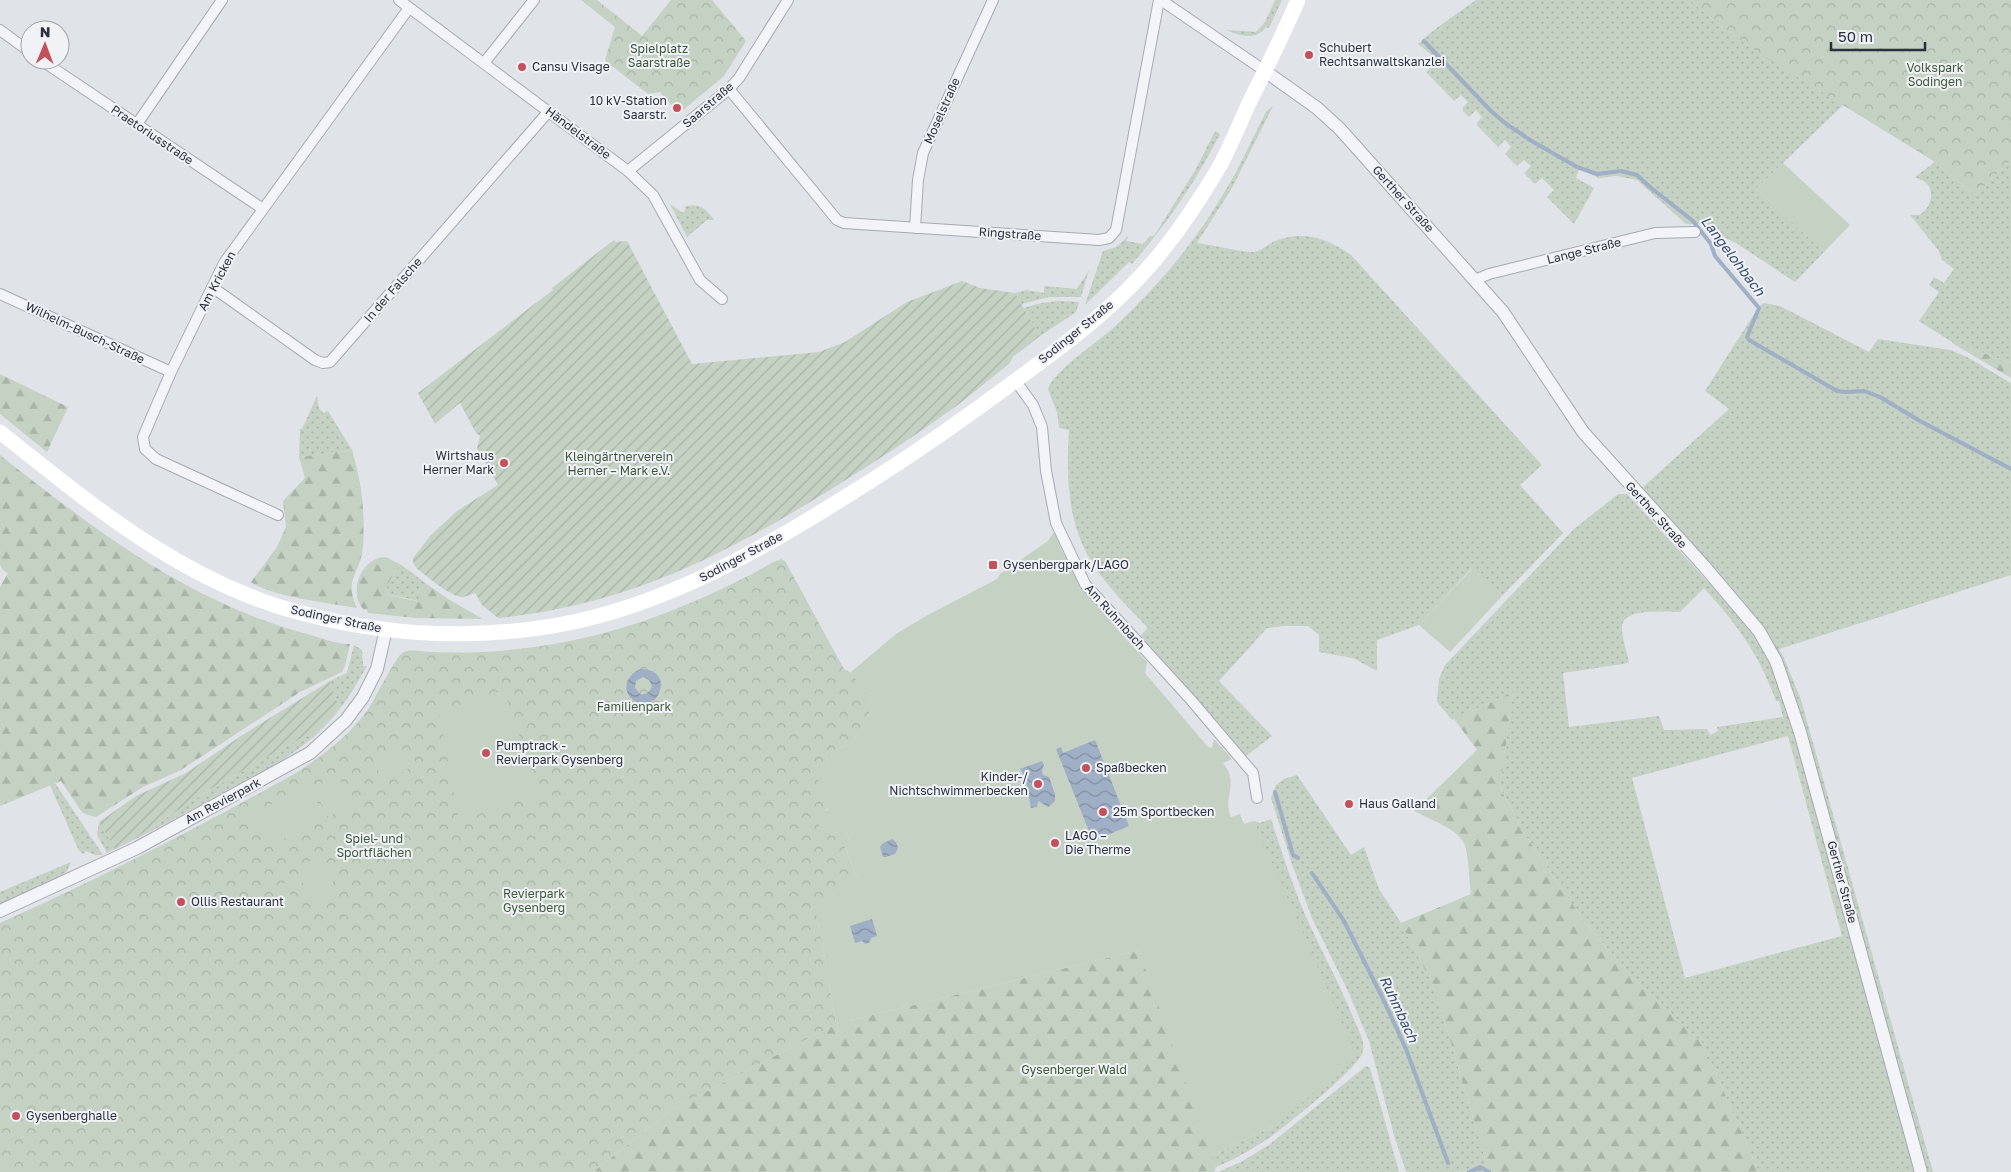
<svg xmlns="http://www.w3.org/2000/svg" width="2011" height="1172" font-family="'Golos Text',sans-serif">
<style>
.grass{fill:url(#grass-dots);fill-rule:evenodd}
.forest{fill:url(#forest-firs)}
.park{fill:url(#park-crowns)}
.garden{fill:url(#garden-furrows)}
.pitch{fill:#c5d1c2}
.water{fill:url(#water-waves);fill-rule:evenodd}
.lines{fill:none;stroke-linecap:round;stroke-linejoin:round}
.stream{stroke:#9fafc5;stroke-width:4}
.minor-casing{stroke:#a6aab2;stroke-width:12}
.tertiary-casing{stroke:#a6aab2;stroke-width:14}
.minor{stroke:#f3f4f7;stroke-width:10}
.tertiary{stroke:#f3f4f7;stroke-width:12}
.secondary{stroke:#fff;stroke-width:15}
.poi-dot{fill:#c2515b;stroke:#f0f2f6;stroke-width:2}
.labels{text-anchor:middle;stroke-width:4;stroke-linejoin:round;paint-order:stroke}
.poi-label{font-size:12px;fill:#2a303e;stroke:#f0f2f6;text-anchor:start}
.park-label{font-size:12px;fill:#3d5839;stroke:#f0f2f6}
.street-label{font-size:12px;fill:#2a303e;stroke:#f0f2f6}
.water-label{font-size:14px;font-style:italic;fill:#384d6e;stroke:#f0f2f6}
</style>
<defs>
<pattern id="grass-dots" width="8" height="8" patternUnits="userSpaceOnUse" patternTransform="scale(1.25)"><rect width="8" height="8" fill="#c5d1c2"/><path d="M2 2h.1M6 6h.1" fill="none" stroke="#a9b4a8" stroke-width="1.8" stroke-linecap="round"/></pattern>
<pattern id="forest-firs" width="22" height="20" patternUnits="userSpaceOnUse" patternTransform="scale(1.25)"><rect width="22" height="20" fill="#c5d1c2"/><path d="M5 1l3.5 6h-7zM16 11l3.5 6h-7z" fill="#a9b4a8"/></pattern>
<pattern id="park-crowns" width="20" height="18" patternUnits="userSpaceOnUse" patternTransform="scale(1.25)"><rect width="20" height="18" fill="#c5d1c2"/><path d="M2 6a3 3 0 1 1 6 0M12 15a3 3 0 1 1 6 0" fill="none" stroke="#a9b4a8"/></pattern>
<pattern id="garden-furrows" width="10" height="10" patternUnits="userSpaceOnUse" patternTransform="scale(1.25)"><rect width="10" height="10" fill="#c5d1c2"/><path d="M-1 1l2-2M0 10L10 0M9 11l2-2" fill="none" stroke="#a9b4a8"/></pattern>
<pattern id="water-waves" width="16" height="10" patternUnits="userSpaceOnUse" patternTransform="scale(1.25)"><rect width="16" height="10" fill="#9fafc5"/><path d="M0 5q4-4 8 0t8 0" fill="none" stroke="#828fa1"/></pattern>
</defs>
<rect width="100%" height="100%" fill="#e0e3e8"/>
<!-- grass -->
<path class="grass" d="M1275,0H1282L1269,28L1266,27C1256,41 1240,36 1227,30L1256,32L1265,22Z
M1476,0H1690L1724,29L1843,105L1756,189L1824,252L1795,282L1736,243L1705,228L1703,224H1686L1637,180L1616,176L1599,178L1579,169L1576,178L1594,188L1574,224L1547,197L1554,190L1542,178L1535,184L1524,173L1531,166L1524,160L1517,166L1505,154L1511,147L1505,140L1498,147L1477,125V123L1482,117L1476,110L1469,117L1463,111V107L1468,102L1461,95L1454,101L1426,72L1438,60L1418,44L1434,30Z
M1273,106L1232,188L1197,243C1208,244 1245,253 1254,252C1261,251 1269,244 1275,241C1303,230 1328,238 1351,255L1542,465L1520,485L1563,533L1502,596L1472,568L1419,625L1377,640V671L1353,658L1319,652V635L1308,626H1283L1267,628L1219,681L1272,736L1246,756L1237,747L1139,637L1148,628C1130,609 1110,590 1095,567C1067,526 1066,477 1069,430L1059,428L1057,412L1048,389C1053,372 1096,343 1111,330C1155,290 1194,244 1224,193C1240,167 1252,139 1266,112Z
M1215,131L1220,134C1196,181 1167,224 1132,264L1129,262L1085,305L1103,251L1117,247L1128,236L1126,241L1143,244L1150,236H1154L1196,169Z
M2011,160V363L1952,342L1919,321L1939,292L1929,285L1934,277L1944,283L1954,269L1942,260L1939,251L1910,215H1919C1930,210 1936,192 1926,183C1923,180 1919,179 1915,177L1935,162L1975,195Z
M670,204L683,213L686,209L684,207C700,203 704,207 714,220H707L687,237Z
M1089,270L1081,297H1049L1022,304L1015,293L1026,290L1044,293V286L1077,289Z
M1059,301L1079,302L1076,312L1040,336L1024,308L1041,303Z
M1764,303L1780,306L1869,352L1878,339L1950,350L1967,357L2011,383V575L1779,649L1784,658L1801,700L1933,1172H1759L1703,1044L1634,979L1584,921L1525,835L1500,787L1513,692L1452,720L1437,702L1439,679L1445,665L1574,529L1618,494H1627L1708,582L1719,575L1642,488L1729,409L1705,391L1758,308L1759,310V306ZM1704,588C1738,626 1758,652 1776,701H1779L1783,717L1717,727L1718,731L1710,735L1707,729L1664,730L1659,716L1569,727L1563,673L1629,663C1627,652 1622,639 1622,628C1621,607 1665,612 1680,612ZM1788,736L1842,936L1685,978L1632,778Z
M317,396L319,408L323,413L328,411L352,450L299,457L300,429H302Z
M400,564L427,584L422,587L420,592L423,599L421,602C409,598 398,597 386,594L387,585Z
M354,645L362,650L363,666H367C354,688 342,710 323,728C294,757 257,775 221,794C183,815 144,835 107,853L97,835L99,822L115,848L131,841L207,791L290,744L319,730L339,708L330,681L347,673Z
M1297,775L1351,855L1364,847L1379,889L1401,923L1435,989L1487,1165L1458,1172H1406L1394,1135L1369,1041L1348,991L1312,918L1292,864L1271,798L1276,785L1284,779Z
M55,783L103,855H95L86,851L83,854L78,849L50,785Z
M1271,819C1282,853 1293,887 1307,919C1323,954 1341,987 1355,1022C1359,1031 1365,1041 1363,1051C1361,1066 1287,1125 1272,1136C1254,1148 1236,1159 1216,1167L1211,1156L1279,1123L1297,923L1254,821L1260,823Z
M71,862L67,871L62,876L0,904V892Z
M1366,1066L1370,1068L1399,1172H1218L1241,1162L1269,1145Z"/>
<!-- forest -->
<path class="forest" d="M1952,342L2011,363V378L1952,343Z
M0,374L68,407L47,452L0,414Z
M352,450C362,484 365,511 363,546C361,574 343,578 357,608C333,604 268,596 251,582L277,547L286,527L283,501L305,478L299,457Z
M0,455C93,529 190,603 307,634C316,637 342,645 350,644L345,666L342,672L300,692L181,770L143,787L96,817L85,814L81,811L61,781L0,806V587L8,573L4,571L0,565Z
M385,557L400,564L387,585L386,594C398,598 409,599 420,602L423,599L420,592L422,587L427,584L448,599L483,619L416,618L368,613L367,610L363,609C360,605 357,600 357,594C355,577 367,558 385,557Z
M1513,692L1500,788L1525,835L1584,921L1634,979L1703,1044L1759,1172H1458L1487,1165L1435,989L1401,923L1471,894C1469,882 1469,853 1464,843C1458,829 1427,818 1414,811L1477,750L1454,719Z
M1139,950L1216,1167L1214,1172H593L673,1109L836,1024Z"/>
<!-- park -->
<path class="park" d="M581,0H597L642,36L671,0H712L746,41L724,76L683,110L676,102L671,105L660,92L648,94L612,66L611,67L605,60L615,27Z
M1690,0H2011V160L1975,195L1935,162L1773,62L1724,29Z
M781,559L785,561L844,669L853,674L873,706L852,743L825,754L830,765L826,773L829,808L825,810L835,833L839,830H846L849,839L845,848L857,877L817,922L820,930L836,1024L673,1109L593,1172H0V923C101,878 199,827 296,773C324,755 350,735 369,708C375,698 397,656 402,653C410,648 423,652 432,652C470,654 510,651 548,645C606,636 664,616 717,591C730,585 742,579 754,573C763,568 772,562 781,559Z"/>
<!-- garden -->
<path class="garden" d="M614,240L615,242L627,241L692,364L819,352L845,342L907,302L962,281L980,288L1015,293L1040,336L1013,357L1009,364C992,377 976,391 959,404C918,434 876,461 833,488C723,556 628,605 498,618L482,605L475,593C472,594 468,596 464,597C451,598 427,576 416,568L413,562V558L431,535L457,511L498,485L477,448L480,436L476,433L460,403L435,424L418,393L553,290L552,288Z
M330,681L339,708L319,730L290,744L207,791L131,841L115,849L99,822L136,796L186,773L244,734Z"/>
<!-- pitch -->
<path class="pitch" d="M1783,163L1850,225L1824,252L1756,189Z
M1054,532C1074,584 1110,621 1147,662L1145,673L1208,747L1212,748L1214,739L1232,759L1223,763C1240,784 1222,797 1231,817L1240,814L1244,824L1254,821L1356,1055L1279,1123L1211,1156L1139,950L836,1024L820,930L816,917L819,908L840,895L836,885L857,877L845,847L849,839L846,830H839C833,835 826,836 820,830L818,821L819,816L829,808L817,777L826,773V768L830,765L825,754L852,743L873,706L851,672L896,634L926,616L997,579L1000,574L1048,541Z
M1473,568L1502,596L1450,652L1419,625Z
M504,690L539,794L459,821L439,712Z
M408,747L417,765L383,781L374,763Z
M338,775L353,805L328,817L313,787Z
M310,787L325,820L265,847L250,814Z
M322,856L339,897L312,908L296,866Z
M286,882L294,904L280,909L272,888Z"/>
<!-- water -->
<path class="water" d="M641,669C679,670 655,720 632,699C620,688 629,673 641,669ZM643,677L649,680L652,686C650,692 646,695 640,694L635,688L636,681Z
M1095,740L1129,826L1093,841L1056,749L1061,747L1063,753Z
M1042,761L1044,765L1042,770L1043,775L1049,777L1055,794V801L1048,807L1038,801L1037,807L1031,808L1025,777L1020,769Z
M892,839L896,842L898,848L895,854L886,857H883L880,847L882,844Z
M872,919L877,936L871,938L870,942L866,944L862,941L855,943L850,926Z"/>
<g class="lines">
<!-- stream -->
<path class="stream" d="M1424,41L1491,111L1505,123L1530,140L1577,167L1597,174L1621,171L1637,175L1650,187L1693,221L1711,244L1715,256L1759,308L1747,337L1749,340L1837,391L1845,392L1864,391L1880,397L1920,421L2011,469
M1275,792L1293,855L1298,858
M1312,873L1344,921L1383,999L1406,1049L1448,1163
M1469,1172L1480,1167L1489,1172"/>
<defs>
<path id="minor" d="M399,0L628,171L653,195L700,280L722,299
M1161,0L1265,71
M0,30L30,52
M41,60L263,209
M484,63L534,0
M729,89L837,220L844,223L1099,240L1109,238L1116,230L1159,0
M137,124L222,0
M628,171L729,89L739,78L788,0
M915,228L918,180L923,153L993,0
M1475,280L1489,274L1655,233L1695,232
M212,287L315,360L323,363L330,362L549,111
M0,294L171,372
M1015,380L1033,405L1042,427L1046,471L1056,523L1085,584L1191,700L1253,773L1257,798
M278,515L156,459L145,449L143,437L171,372L224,263L409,8"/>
<path id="tertiary" d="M1265,71L1317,108L1340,129L1503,312L1583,432L1704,566L1759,631L1776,661L1800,732L1921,1172
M0,911L137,848L310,753L346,720L363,697L377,669L386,629"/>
</defs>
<!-- minor casing -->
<use href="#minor" class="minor-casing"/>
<!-- tertiary casing -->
<use href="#tertiary" class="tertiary-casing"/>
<!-- minor -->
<use href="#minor" class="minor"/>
<!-- tertiary -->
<use href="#tertiary" class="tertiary"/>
<!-- secondary -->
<path class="secondary" d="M0,432C93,506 187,585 305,614C381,634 461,639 539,628C644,614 740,562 829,507C880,476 930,443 978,408C1043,360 1113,314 1163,250C1182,226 1202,196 1218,169C1230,148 1239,125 1249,103C1266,69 1283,35 1298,0"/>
</g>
<!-- markers -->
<g class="poi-dot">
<circle cx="1309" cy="55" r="5"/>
<circle cx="522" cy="67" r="5"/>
<circle cx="677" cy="108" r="5"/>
<circle cx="504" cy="463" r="5"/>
<rect x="988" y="560" width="10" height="10" rx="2.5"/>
<circle cx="486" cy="753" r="5"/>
<circle cx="1086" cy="768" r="5"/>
<circle cx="1038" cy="784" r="5"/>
<circle cx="1349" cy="804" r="5"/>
<circle cx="1103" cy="812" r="5"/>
<circle cx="1055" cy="843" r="5"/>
<circle cx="181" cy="902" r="5"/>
<circle cx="16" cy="1116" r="5"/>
</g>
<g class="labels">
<!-- poi labels -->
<g class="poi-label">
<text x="1319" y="52">Schubert<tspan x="1319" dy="14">Rechtsanwaltskanzlei</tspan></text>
<text x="532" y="71">Cansu Visage</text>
<text x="667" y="105" text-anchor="end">10 kV-Station<tspan x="667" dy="14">Saarstr.</tspan></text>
<text x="494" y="460" text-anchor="end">Wirtshaus<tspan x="494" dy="14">Herner Mark</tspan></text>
<text x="1003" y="569">Gysenbergpark/LAGO</text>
<text x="496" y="750">Pumptrack -<tspan x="496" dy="14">Revierpark Gysenberg</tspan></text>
<text x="1096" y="772">Spaßbecken</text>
<text x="1028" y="781" text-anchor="end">Kinder-/<tspan x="1028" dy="14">Nichtschwimmerbecken</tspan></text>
<text x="1359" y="808">Haus Galland</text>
<text x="1113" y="816">25m Sportbecken</text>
<text x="1065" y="840">LAGO –<tspan x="1065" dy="14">Die Therme</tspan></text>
<text x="191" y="906">Ollis Restaurant</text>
<text x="26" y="1120">Gysenberghalle</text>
</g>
<!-- park labels -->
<g class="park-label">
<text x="659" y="53">Spielplatz<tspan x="659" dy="14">Saarstraße</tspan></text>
<text x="1935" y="72">Volkspark<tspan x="1935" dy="14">Sodingen</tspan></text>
<text x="619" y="461">Kleingärtnerverein<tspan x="619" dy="14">Herner – Mark e.V.</tspan></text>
<text x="634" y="711">Familienpark</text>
<text x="374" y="843">Spiel- und<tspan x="374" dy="14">Sportflächen</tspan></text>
<text x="534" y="898">Revierpark<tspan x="534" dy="14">Gysenberg</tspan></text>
<text x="1074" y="1074">Gysenberger Wald</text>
</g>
<!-- street labels -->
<g class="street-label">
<text transform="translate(708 105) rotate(-41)" y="4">Saarstraße</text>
<text transform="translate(942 111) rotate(-66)" y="4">Moselstraße</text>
<text transform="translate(578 133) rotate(37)" y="4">Händelstraße</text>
<text transform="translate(152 135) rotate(34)" y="4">Praetoriusstraße</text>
<text transform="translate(1403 199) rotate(48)" y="4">Gerther Straße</text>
<text transform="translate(1010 234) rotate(4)" y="4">Ringstraße</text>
<text transform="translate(1584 251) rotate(-14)" y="4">Lange Straße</text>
<text transform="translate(217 281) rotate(-62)" y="4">Am Kricken</text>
<text transform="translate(393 290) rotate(-49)" y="4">In der Falsche</text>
<text transform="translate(1076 332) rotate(-39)" y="4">Sodinger Straße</text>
<text transform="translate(85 333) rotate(25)" y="4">Wilhelm-Busch-Straße</text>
<text transform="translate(1656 515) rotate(48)" y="4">Gerther Straße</text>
<text transform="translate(741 557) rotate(-28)" y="4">Sodinger Straße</text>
<text transform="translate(1115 617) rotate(48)" y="4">Am Ruhmbach</text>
<text transform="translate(336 619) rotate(12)" y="4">Sodinger Straße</text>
<text transform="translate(223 801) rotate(-28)" y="4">Am Revierpark</text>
<text transform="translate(1842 882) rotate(75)" y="4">Gerther Straße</text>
</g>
<!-- water labels -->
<g class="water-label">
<text transform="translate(1733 256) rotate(53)" y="5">Langelohbach</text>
<text transform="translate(1399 1009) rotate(65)" y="5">Ruhmbach</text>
</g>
</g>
<!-- north arrow -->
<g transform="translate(45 45) rotate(1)"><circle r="24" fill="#f0f2f6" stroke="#a1a4ac"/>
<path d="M0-4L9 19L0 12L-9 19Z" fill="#c2515b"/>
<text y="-8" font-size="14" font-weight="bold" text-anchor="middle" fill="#2a303e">N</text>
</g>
<!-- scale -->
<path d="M1831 42v8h94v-8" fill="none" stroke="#2a303e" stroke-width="2.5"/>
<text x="1838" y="42" font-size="15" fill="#2a303e" stroke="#f0f2f6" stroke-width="4" paint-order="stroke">50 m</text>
</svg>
